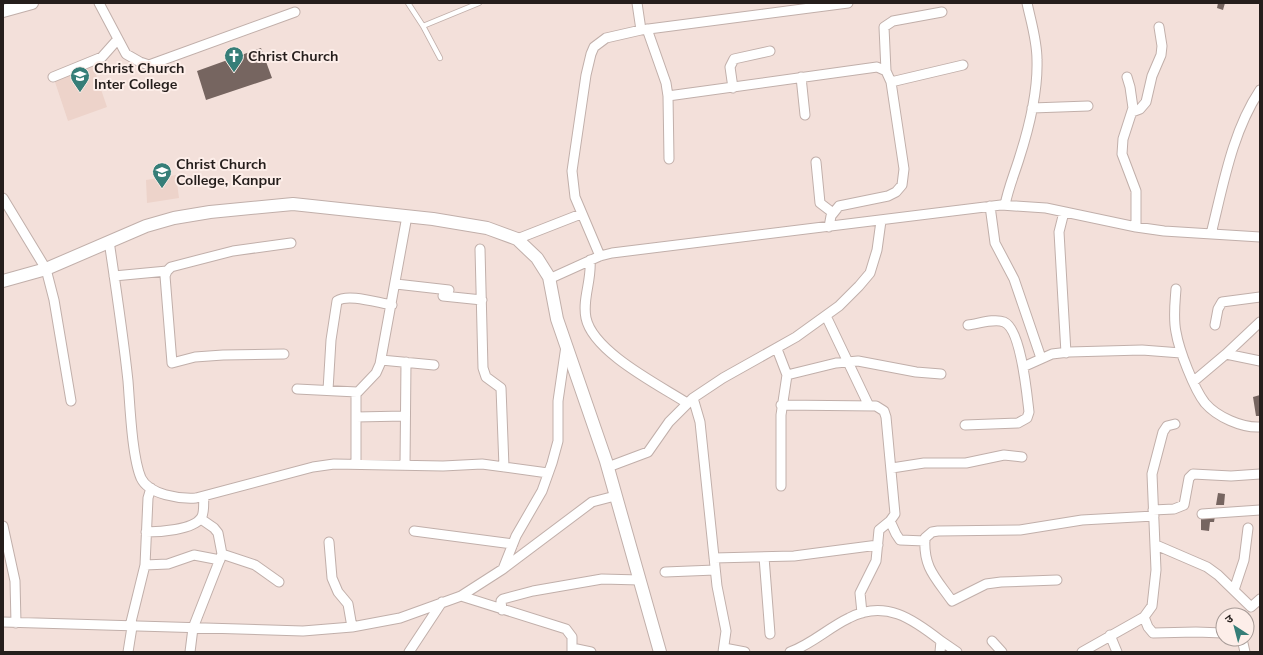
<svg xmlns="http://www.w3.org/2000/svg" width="1263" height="655" font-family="Mulish,'Noto Sans Devanagari',sans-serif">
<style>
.built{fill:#edd3ca}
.building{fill:#766560}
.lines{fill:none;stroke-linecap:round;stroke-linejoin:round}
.lane-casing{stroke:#c1afaa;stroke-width:6}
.street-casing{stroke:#c1afaa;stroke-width:11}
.secondary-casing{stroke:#c1afaa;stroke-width:14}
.lane{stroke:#fff;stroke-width:4.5}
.street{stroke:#fff;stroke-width:9}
.secondary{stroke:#fff;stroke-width:12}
.labels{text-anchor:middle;stroke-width:4;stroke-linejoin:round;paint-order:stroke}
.poi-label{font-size:14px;font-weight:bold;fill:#251e1c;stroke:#fdeee9;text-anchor:start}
</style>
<rect width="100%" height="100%" fill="#f3e0da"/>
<!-- built -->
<path class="built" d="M92,63L107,107L68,121L54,79Z
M176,175L179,198L147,203L146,180Z"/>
<!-- building -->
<path class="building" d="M1218,3H1225L1223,10L1217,8Z
M261,48L272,78L206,100L197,71Z
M1260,395V416H1256L1253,397Z
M1218,493L1225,494L1224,505H1216Z
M1201,516H1215L1214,522H1210L1209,531L1201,530Z"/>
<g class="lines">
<defs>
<path id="lane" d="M408,3L423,26L440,58
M423,26L479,3"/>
<path id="street" d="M99,3L126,54L140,62L149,65L295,12
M637,3L641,30
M647,29L666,83L668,96L669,159
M886,71L884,27L893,21L942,12
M53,77L102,57L118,39
M801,77L805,115
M1127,77L1130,87L1133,108L1123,139L1122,154L1136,191V227
M891,82L963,65
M733,88L730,67L734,59L770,51
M668,96L877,67L886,71L891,82L904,169L902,185L896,192L888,196L839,206L831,216L829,227
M1032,108L1088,106
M1132,112L1140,109L1146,102L1152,76L1161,55L1162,46L1159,27
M816,162L820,203L833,213
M3,198L46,269L54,300L71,401
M1005,205C1008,189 1014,175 1019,159C1029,128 1038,93 1037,60C1037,40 1031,22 1027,3
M990,206L995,243L1014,279L1041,358
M1064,212L1059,232L1066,353
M1211,234C1223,186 1232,132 1260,90
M517,239L581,214
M109,241C116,288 123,334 128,381C130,406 132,457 141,478C149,495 180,499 196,498L313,467L334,464L443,466L482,464L548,473
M480,249L483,368L486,377L501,388L504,467
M600,256L575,197L572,171L586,75L591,54L594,47L606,38L641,30L848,3
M590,260C592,280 582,299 586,318C593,352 659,385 687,403
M114,276L167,271
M549,279L600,256L612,253L1001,205L1046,208L1136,227L1164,231L1260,237
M396,284L449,290
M1176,289C1175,303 1173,318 1176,332C1179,350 1194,389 1205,403C1217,417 1242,428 1260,427
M443,296L482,300
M826,316L869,406
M1260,322L1226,354L1260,361
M1215,325L1218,309L1222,302L1260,297
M777,349L787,375L781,415V486
M284,354L223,355L195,357L172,363L165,276L167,271L171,267L233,251L291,243
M381,360L434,365
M1023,367L1052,354L1069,352L1142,350L1181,353
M787,375L836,363L858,361L916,372L941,374
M1194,381L1226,354
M297,389L357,392
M328,390L331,340L337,301C348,293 378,303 392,305
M693,398L700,422L717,586L726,631L723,652
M781,405L876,406L884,411L886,417L895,514L890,521L879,530L876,561L860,593L862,613
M356,417L405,416
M965,425L1018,423L1027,418L1029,412C1027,395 1021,329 1004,322C994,318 978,324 968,325
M356,464V394L376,373L380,364L407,216
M405,465L406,362
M608,467L648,452L669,422L693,398L723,378L796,337L839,306L859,286L870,273L877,250L881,221
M892,468L924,463H966L1004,455L1022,457
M1153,510L1174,509L1184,505L1189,478L1193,474L1231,476L1260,474
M1202,514L1260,510
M890,521L896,534L900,540L925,541
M3,526L15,581L16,623
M414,531L513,544
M146,532C159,532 193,530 201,518C205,513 203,502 204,496
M329,542L332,578L338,592L348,604L352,627
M1156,545L1207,567L1218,575L1251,607L1260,599
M222,554L255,565L279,582
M764,557L770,634
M714,558L794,556L878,545
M145,565L168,564L194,555L220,560
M503,569L592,502L615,496
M665,572L715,570
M1057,580L1001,582L986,584L952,601C936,578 923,568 925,538L932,532L938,531L1020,530L1082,520L1154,516
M1234,590L1244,560L1248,528
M461,596L566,629L572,637V652
M502,610L501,601L503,599L533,591L602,579L640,580
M1144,617L1148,627L1153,633L1196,632L1223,633
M3,622L303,631L352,627L400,618L461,596L503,569L516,536L542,491L552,463L558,441V401L566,346
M130,626L145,565L148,498L151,488
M1110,635L1117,652
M1242,639L1245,652
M992,641L1002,652
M572,648L591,652
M724,648L745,652
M128,652L132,627
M190,652L193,628L222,554L218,533L214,528L201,519
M409,652L442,602
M790,652C812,644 828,628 849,618C885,599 913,619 941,641
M940,652L941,641L957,652
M1082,652L1144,617L1152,606L1156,570L1152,474L1163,432L1167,426L1175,424"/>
<path id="secondary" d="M3,11L32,3
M3,281L46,269L146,226L174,218L210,212L293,204L433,219L487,228L517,239L537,258L549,277L557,319L606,461L660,652"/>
</defs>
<!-- lane casing -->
<use href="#lane" class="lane-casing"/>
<!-- street casing -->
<use href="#street" class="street-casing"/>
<!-- secondary casing -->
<use href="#secondary" class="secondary-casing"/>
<!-- lane -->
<use href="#lane" class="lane"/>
<!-- street -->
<use href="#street" class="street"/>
<!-- secondary -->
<use href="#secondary" class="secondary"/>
</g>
<!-- icons -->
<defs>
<symbol id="church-pin" viewBox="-11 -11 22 30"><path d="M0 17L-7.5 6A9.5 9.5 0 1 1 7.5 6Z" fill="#367e78" stroke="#fdeee9"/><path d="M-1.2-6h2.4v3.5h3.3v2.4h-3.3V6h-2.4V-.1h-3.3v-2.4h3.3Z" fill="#fff"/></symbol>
<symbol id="university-pin" viewBox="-11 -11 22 30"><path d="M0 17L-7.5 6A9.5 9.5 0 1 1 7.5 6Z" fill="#367e78" stroke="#fdeee9"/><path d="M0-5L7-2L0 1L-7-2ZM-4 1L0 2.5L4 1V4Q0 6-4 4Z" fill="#fff"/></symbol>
</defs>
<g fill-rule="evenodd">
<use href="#church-pin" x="223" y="45" width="22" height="30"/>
<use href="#university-pin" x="69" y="65" width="22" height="30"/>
<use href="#university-pin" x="151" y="161" width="22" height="30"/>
</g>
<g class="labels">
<!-- poi labels -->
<g class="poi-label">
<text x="248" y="61">Christ Church</text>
<text x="94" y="73">Christ Church<tspan x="94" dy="16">Inter College</tspan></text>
<text x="176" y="169">Christ Church<tspan x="176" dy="16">College, Kanpur</tspan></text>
</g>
</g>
<!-- border -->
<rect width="1263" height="655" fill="none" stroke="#251e1c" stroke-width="8"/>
<!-- north arrow -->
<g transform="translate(1235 627) rotate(324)"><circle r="19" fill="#fdeee9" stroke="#a79b97"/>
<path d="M0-3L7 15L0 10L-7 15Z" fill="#367e78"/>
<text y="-6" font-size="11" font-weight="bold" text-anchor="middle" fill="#251e1c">उ</text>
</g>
</svg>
